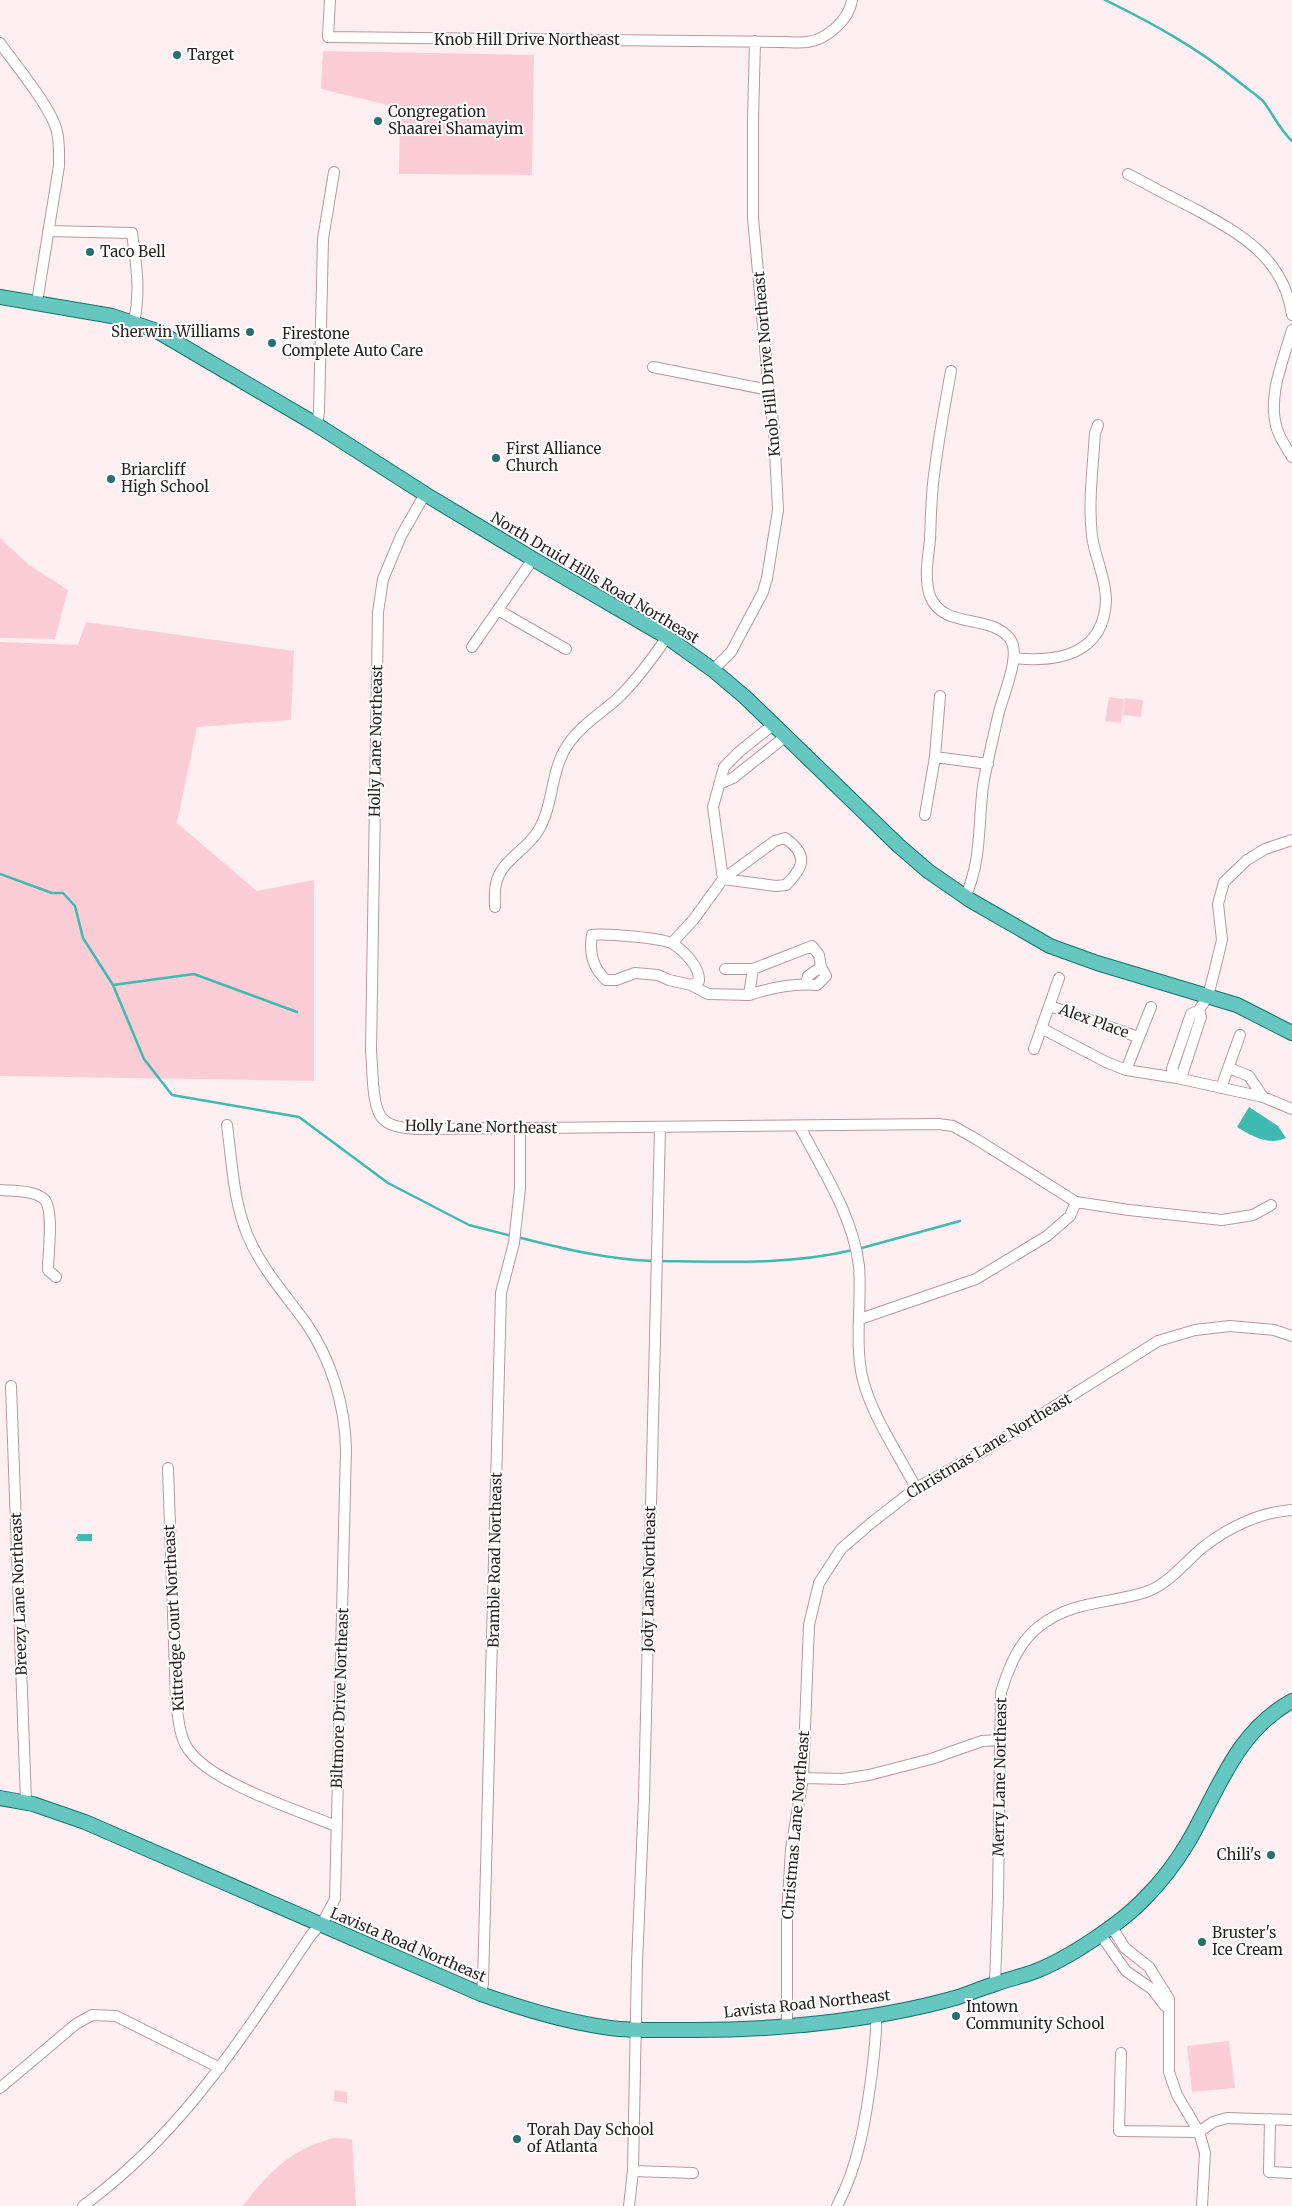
<svg xmlns="http://www.w3.org/2000/svg" width="1292" height="2206" font-family="Merriweather,serif">
<style>
.green{fill:#faccd5}
.water{fill:#3ebab0}
.lines{fill:none;stroke-linecap:round;stroke-linejoin:round}
.stream{stroke:#3ebab0;stroke-width:2.5}
.minor-casing{stroke:#b7989e;stroke-width:12}
.major-casing{stroke:#0f736d;stroke-width:16}
.minor{stroke:#fff;stroke-width:10}
.major{stroke:#66c6c0;stroke-width:14}
.poi-dot{fill:#26706a;stroke:#fff;stroke-width:2}
.labels{text-anchor:middle;stroke-width:4;stroke-linejoin:round;paint-order:stroke}
.street-label{font-size:15px;fill:#2b1f21;stroke:#fff}
.poi-label{font-size:15px;fill:#2b1f21;stroke:#fff;text-anchor:start}
</style>
<rect width="100%" height="100%" fill="#fdeff1"/>
<!-- green -->
<path class="green" d="M323,51L534,55L532,175L399,174L400,108L321,89Z
M0,538L29,565L68,590L55,639L0,638Z
M86,622L294,651L291,720L197,727L177,823L257,891L314,880V1081L0,1076V642L78,645Z
M1109,697L1124,699L1121,723L1105,721Z
M1125,698L1143,700L1141,717L1123,715Z
M1229,2041L1235,2088L1192,2092L1187,2046Z
M335,2090L347,2092V2103L333,2101Z
M334,2138L352,2139L356,2206H243C268,2172 293,2148 334,2138Z"/>
<!-- water -->
<path class="water" d="M1249,1107L1278,1126L1286,1138C1268,1146 1252,1136 1237,1127Z
M78,1534H92V1541H78L76,1538Z"/>
<g class="lines">
<!-- stream -->
<path class="stream" d="M1105,0C1152,23 1198,48 1239,82C1246,88 1256,94 1263,101C1273,114 1280,130 1292,141
M0,874L52,893H63L75,906L83,938L113,985L144,1059L172,1095L299,1117L388,1183L469,1225L512,1236
M113,985L194,974L297,1012
M517,1237C561,1248 608,1260 654,1261
M858,1249L960,1221
M659,1261C724,1262 790,1265 853,1250"/>
<defs>
<path id="minor" d="M330,0L328,37L779,42C789,42 799,43 808,42C827,39 849,20 852,0
M0,43C15,64 49,105 56,128C60,140 59,154 59,166L37,302
M1128,174C1150,186 1171,197 1193,208C1239,233 1284,257 1292,315
M48,231L132,233C136,265 141,289 134,322
M1292,330C1283,361 1267,397 1277,429C1280,439 1287,448 1292,457
M653,367L769,390
M951,371C945,404 939,436 935,468C931,492 931,516 930,540C928,557 924,579 930,596C943,630 991,613 1010,639C1022,655 1002,697 998,716C993,739 987,762 983,786C978,824 982,861 965,897
M317,425L319,411L323,239L334,172
M425,494L401,536L383,579L378,612L371,1051C373,1067 371,1110 384,1120C393,1128 407,1128 418,1129L938,1124L953,1126L976,1139L1076,1202L1129,1210L1222,1220L1253,1215L1271,1205
M498,610L566,649
M472,647L533,559
M1014,658C1059,663 1104,654 1106,600C1106,578 1095,558 1092,536C1088,503 1093,467 1095,433L1098,425
M713,670L731,652L763,592L767,578L778,510L774,431L769,390L753,218V120L755,41
M935,757L988,764
M719,784L733,778L786,736
M925,815L935,757L940,696
M785,838C809,855 804,867 786,885L776,886L723,879L775,841Z
M495,907C495,899 494,891 496,884C500,861 527,850 538,831C554,805 550,772 567,746C579,727 600,714 617,699C636,681 652,659 667,637
M672,943L694,919L723,879L713,807L724,767L740,751L774,724
M725,969H753
M691,985L699,981C700,967 684,951 673,944C664,938 604,933 592,935C589,952 593,968 606,980H616L635,973L658,975L669,980L691,985L708,994L749,995L753,969L812,946L819,955L821,967L808,976L806,984
M749,995C770,988 795,983 817,985L826,976L821,967
M1050,1006L1138,1037
M1041,1028L1106,1062L1126,1070L1177,1078L1263,1097L1292,1109
M1034,1049L1059,978
M1229,1068L1249,1076L1263,1097
M1126,1070L1151,1007
M1177,1078L1172,1069L1191,1014L1199,1010L1208,996L1214,973L1222,940L1218,904L1224,882L1247,860L1265,849L1292,840
M1177,1078L1183,1072L1201,1017L1199,1010
M1221,1088L1240,1035
M800,1127C823,1171 853,1216 859,1266C862,1301 854,1346 863,1380C873,1418 898,1453 916,1488
M0,1190C12,1191 36,1190 45,1200C54,1212 48,1254 48,1270L56,1277
M860,1319L976,1279L1047,1236L1070,1216L1076,1202
M11,1386L26,1802
M168,1468L176,1701C178,1716 179,1736 188,1749C211,1783 297,1810 336,1826
M803,1778L843,1779L869,1775L931,1759L982,1741L999,1740
M1111,1926L1125,1948L1149,1967L1169,1999V2072L1177,2095L1199,2132L1205,2153L1202,2206
M1100,1934L1126,1971L1152,1989L1165,2006
M995,1984L998,1896L1001,1692C1009,1667 1019,1641 1041,1625C1074,1600 1109,1604 1146,1592C1169,1584 1184,1563 1202,1548C1227,1528 1260,1512 1292,1510
M481,1994L483,1983L501,1293L514,1243L520,1188V1128
M787,2026V1915L791,1849L803,1778L809,1625L819,1583L841,1549L870,1524L916,1488L982,1452L1158,1341L1195,1330L1230,1326L1274,1330L1292,1336
M1121,2053L1119,2131L1199,2132L1213,2122L1227,2118L1292,2120
M0,2088L76,2024L92,2015L116,2016L220,2068
M1270,2119L1269,2172L1292,2173
M633,2171L693,2173
M83,2206C185,2131 242,2037 311,1935L324,1920L335,1899L346,1449C345,1405 331,1359 306,1323C285,1294 261,1268 247,1234C233,1199 232,1162 227,1125
M629,2206L633,2171L637,1963L644,1799L660,1128
M837,2206C859,2165 866,2118 872,2072C874,2053 877,2034 876,2015"/>
<path id="major" d="M0,297L112,316L157,331L317,425L425,494L533,559L667,637L713,670L745,697L898,845L928,871L970,900L1050,946L1097,963L1237,1005L1292,1033
M0,1798L33,1804L85,1822L481,1994C523,2009 565,2022 610,2028C635,2031 661,2030 686,2030C770,2031 873,2021 955,1998C968,1994 982,1988 995,1984C1009,1979 1023,1976 1036,1971C1069,1958 1122,1923 1146,1897C1162,1881 1175,1864 1187,1844C1218,1792 1235,1732 1292,1701"/>
</defs>
<!-- minor casing -->
<use href="#minor" class="minor-casing"/>
<!-- major casing -->
<use href="#major" class="major-casing"/>
<!-- minor -->
<use href="#minor" class="minor"/>
<!-- major -->
<use href="#major" class="major"/>
</g>
<!-- markers -->
<g class="poi-dot">
<circle cx="177" cy="55" r="5"/>
<circle cx="378" cy="121" r="5"/>
<circle cx="90" cy="252" r="5"/>
<circle cx="250" cy="332" r="5"/>
<circle cx="272" cy="343" r="5"/>
<circle cx="496" cy="458" r="5"/>
<circle cx="111" cy="479" r="5"/>
<circle cx="1271" cy="1855" r="5"/>
<circle cx="1202" cy="1942" r="5"/>
<circle cx="956" cy="2016" r="5"/>
<circle cx="517" cy="2139" r="5"/>
</g>
<g class="labels">
<!-- street labels -->
<g class="street-label">
<text x="527" y="45">Knob Hill Drive Northeast</text>
<text transform="translate(767 364) rotate(-95)" y="5">Knob Hill Drive Northeast</text>
<text transform="translate(595 578) rotate(31)" y="5">North Druid Hills Road Northeast</text>
<text transform="translate(376 741) rotate(-89)" y="5">Holly Lane Northeast</text>
<text transform="translate(1094 1021) rotate(20)" y="5">Alex Place</text>
<text transform="translate(481 1127) rotate(1)" y="5">Holly Lane Northeast</text>
<text transform="translate(989 1446) rotate(-31)" y="5">Christmas Lane Northeast</text>
<text transform="translate(495 1560) rotate(-89)" y="5">Bramble Road Northeast</text>
<text transform="translate(649 1579) rotate(-89)" y="5">Jody Lane Northeast</text>
<text transform="translate(19 1594) rotate(-92)" y="5">Breezy Lane Northeast</text>
<text transform="translate(174 1618) rotate(-93)" y="5">Kittredge Court Northeast</text>
<text transform="translate(340 1698) rotate(-88)" y="5">Biltmore Drive Northeast</text>
<text transform="translate(1000 1777) rotate(-89)" y="5">Merry Lane Northeast</text>
<text transform="translate(796 1825) rotate(-85)" y="5">Christmas Lane Northeast</text>
<text transform="translate(408 1945) rotate(23)" y="5">Lavista Road Northeast</text>
<text transform="translate(807 2004) rotate(-6)" y="5">Lavista Road Northeast</text>
</g>
<!-- poi labels -->
<g class="poi-label">
<text x="187" y="60">Target</text>
<text x="388" y="117">Congregation<tspan x="388" dy="17">Shaarei Shamayim</tspan></text>
<text x="100" y="257">Taco Bell</text>
<text x="240" y="337" text-anchor="end">Sherwin Williams</text>
<text x="282" y="339">Firestone<tspan x="282" dy="17">Complete Auto Care</tspan></text>
<text x="506" y="454">First Alliance<tspan x="506" dy="17">Church</tspan></text>
<text x="121" y="475">Briarcliff<tspan x="121" dy="17">High School</tspan></text>
<text x="1261" y="1860" text-anchor="end">Chili's</text>
<text x="1212" y="1938">Bruster's<tspan x="1212" dy="17">Ice Cream</tspan></text>
<text x="966" y="2012">Intown<tspan x="966" dy="17">Community School</tspan></text>
<text x="527" y="2135">Torah Day School<tspan x="527" dy="17">of Atlanta</tspan></text>
</g>
</g>
</svg>
